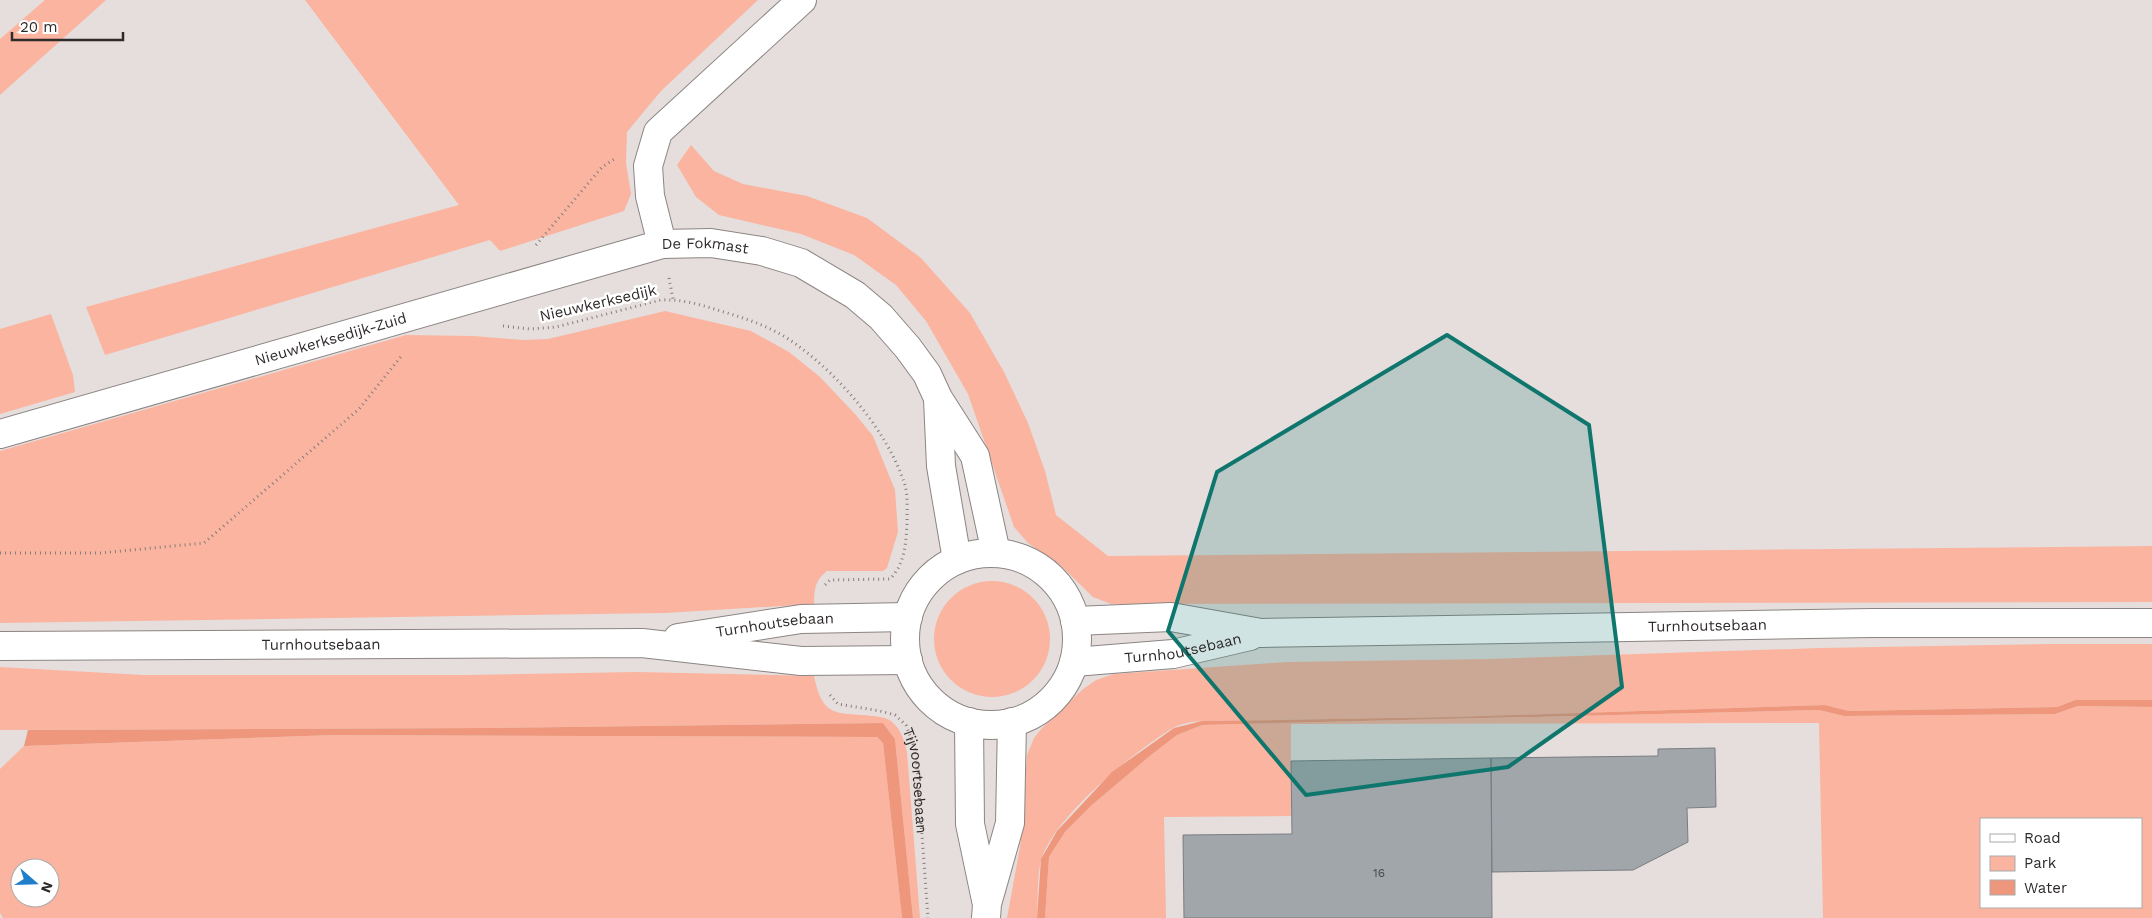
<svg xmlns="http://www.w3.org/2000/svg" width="2152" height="918" font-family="'Work Sans',sans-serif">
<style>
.green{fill:#fab49f;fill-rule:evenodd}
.water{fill:#ee977c}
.building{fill:#a1a6aa;stroke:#797d82}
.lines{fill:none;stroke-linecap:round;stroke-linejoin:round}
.street-casing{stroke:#8b8583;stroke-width:30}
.secondary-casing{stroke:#8b8583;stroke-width:30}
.path{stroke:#847e7d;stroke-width:3;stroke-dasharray:1 4;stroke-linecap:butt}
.street{stroke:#fff;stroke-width:28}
.secondary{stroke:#fff;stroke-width:28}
.marked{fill:#0f766e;fill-opacity:0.2;stroke:#0f766e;stroke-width:4;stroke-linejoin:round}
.labels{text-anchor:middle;stroke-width:5;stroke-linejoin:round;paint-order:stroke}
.number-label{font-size:12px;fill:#4b4a4a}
.street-label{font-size:15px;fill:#2e2b2a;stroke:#fff}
</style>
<rect width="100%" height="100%" fill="#e6dedc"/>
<!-- green -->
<path class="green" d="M45,0H106L0,95V39Z
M305,0H758L661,91L627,132L626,163L631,194L624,211L500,251L490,240L105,355L86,307L459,205Z
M691,145L714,171L743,184L807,196L867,218L921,258L970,313L1004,372L1028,423L1045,471L1056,515L1108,556L2152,546V602L1111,604L1093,597L1061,566L1028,543L1014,527L968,394L926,321L896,285L854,255L801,234L719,215L696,197L677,165Z
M665,311L751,331L789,352L820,377L855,414L873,436L895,490L898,532L887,568L883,571H827C815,580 814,590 814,604L665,613L0,623V451L406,335L473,336L524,340L548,339Z
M51,314L73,375L75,392L0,414V329Z
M934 639a58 58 0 1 1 116 0a58 58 0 1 1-116 0Z
M2051,644H2152V700H2075L2057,707L1849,711L1825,705L1451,717L1202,721C1192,722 1182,723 1173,728C1133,752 1058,814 1042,857C1037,871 1038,903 1037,918H1007L1020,847L1027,755L1034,738L1042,728L1082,690L1096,680L1114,674L1287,662L1490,659L1820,648Z
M0,667L143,675H466L637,672L814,676C823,719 836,712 873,716C879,717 886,717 891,721C901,729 904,740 907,752L920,918H913L895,739L883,723L487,728L0,730Z
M2078,706L2152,707V918H1823L1819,723L1291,724V816L1164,817L1166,918H1045L1049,857L1065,832L1092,805L1151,755L1177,735L1202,725L1819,710L1844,716L2055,714ZM1981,819H2141V907H1981Z
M335,735L877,737L883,743L902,918H3L0,913V769L24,746ZM20,868H50V898H20Z"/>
<!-- water -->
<path class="water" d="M2075,700H2152V707L2078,706L2055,714L1844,716L1819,710L1202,725L1177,735L1151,755L1092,805L1065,832L1049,857L1045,918H1037L1041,859L1057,831L1112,772L1174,728L1202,721L1451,717L1825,705L1849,711L2057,707Z
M883,723L895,739L913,918H902L883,743L877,737L335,735L24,746L28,730L487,728Z"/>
<!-- building -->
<path class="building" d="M1715,748L1716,807L1687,808L1688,842L1633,870L1492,872L1491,758L1658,756V749Z
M1491,758L1492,918H1184L1183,835L1292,834L1291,761Z"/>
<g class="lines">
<defs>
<g id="street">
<path d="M662,244L650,196L648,166L658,132L802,0"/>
<path d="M938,399L941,466L957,560"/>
<path id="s2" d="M0,434L662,244L711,243L762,251L801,263L855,295L881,317L908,348L927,374L938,398L975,456L996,553"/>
</g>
<g id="secondary">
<circle cx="991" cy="639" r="86"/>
<path id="s3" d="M1075,621L1171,617L1261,633L1872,623H2152"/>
<path id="s4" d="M678,638L801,619L908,617"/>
<path id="s5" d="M0,646L642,643L801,661L908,660"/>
<path id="s6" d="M1074,662L1173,654L1250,636"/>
<path d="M969,722L970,824L986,900"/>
<path d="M986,918L987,904L1010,823L1012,722"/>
</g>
</defs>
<!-- street casing -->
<use href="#street" class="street-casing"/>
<!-- secondary casing -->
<use href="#secondary" class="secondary-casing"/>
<!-- path -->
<g class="path">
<path d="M536,245L602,167L616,158"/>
<path d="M669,278L673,299"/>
<path d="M503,326L530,329L556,327L661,300C680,299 699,304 717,310C745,318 773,327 797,345C841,377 888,432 905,485C908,496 907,511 907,523C906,543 905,564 890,579L830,580L824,586"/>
<path d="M0,553H101L204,543L359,409L403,354"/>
<path id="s1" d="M830,695L838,704L880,711L895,715L906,725L916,752L928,918"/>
</g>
<!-- street -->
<use href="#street" class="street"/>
<!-- secondary -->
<use href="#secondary" class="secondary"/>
</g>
<!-- marked area -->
<path class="marked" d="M1447,335L1589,425L1622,687L1508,767L1306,795L1168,631L1217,472Z"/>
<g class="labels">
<!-- number labels -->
<g class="number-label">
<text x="1379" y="877">16</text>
</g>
<!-- street labels -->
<g class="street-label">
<text dy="5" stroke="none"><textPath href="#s2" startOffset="732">De Fokmast</textPath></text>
<text transform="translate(598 303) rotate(-13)" y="5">Nieuwkerksedijk</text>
<text dy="5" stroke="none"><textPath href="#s2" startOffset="344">Nieuwkerksedijk-Zuid</textPath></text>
<text dy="5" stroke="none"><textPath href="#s4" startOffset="98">Turnhoutsebaan</textPath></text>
<text dy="5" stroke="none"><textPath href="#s3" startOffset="634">Turnhoutsebaan</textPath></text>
<text dy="5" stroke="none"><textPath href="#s5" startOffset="321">Turnhoutsebaan</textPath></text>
<text dy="5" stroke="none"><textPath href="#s6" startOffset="110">Turnhoutsebaan</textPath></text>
<text dy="5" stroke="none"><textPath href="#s1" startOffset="142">Tijvoortsebaan</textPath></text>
</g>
</g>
<!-- legend -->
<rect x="1980" y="818" width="162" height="90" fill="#ffffff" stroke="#abaaaa"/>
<rect x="1990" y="834" width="25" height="8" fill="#ffffff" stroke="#abaaaa"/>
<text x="2024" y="843" font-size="15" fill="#2e2b2a">Road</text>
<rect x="1990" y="856" width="25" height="15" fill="#fab49f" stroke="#abaaaa"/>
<text x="2024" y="868" font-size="15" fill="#2e2b2a">Park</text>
<rect x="1990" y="880" width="25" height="15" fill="#ee977c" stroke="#abaaaa"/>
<text x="2024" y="893" font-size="15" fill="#2e2b2a">Water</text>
<!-- north arrow -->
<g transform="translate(35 883) rotate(110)"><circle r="24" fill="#ffffff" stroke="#abaaaa"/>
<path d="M0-4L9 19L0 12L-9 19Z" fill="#207ecb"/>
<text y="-8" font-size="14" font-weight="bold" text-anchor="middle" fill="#2e2b2a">N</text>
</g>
<!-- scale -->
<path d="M12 32v8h111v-8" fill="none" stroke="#2e2b2a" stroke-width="2.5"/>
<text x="20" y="32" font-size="15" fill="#2e2b2a" stroke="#ffffff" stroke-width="4" paint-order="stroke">20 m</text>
</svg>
